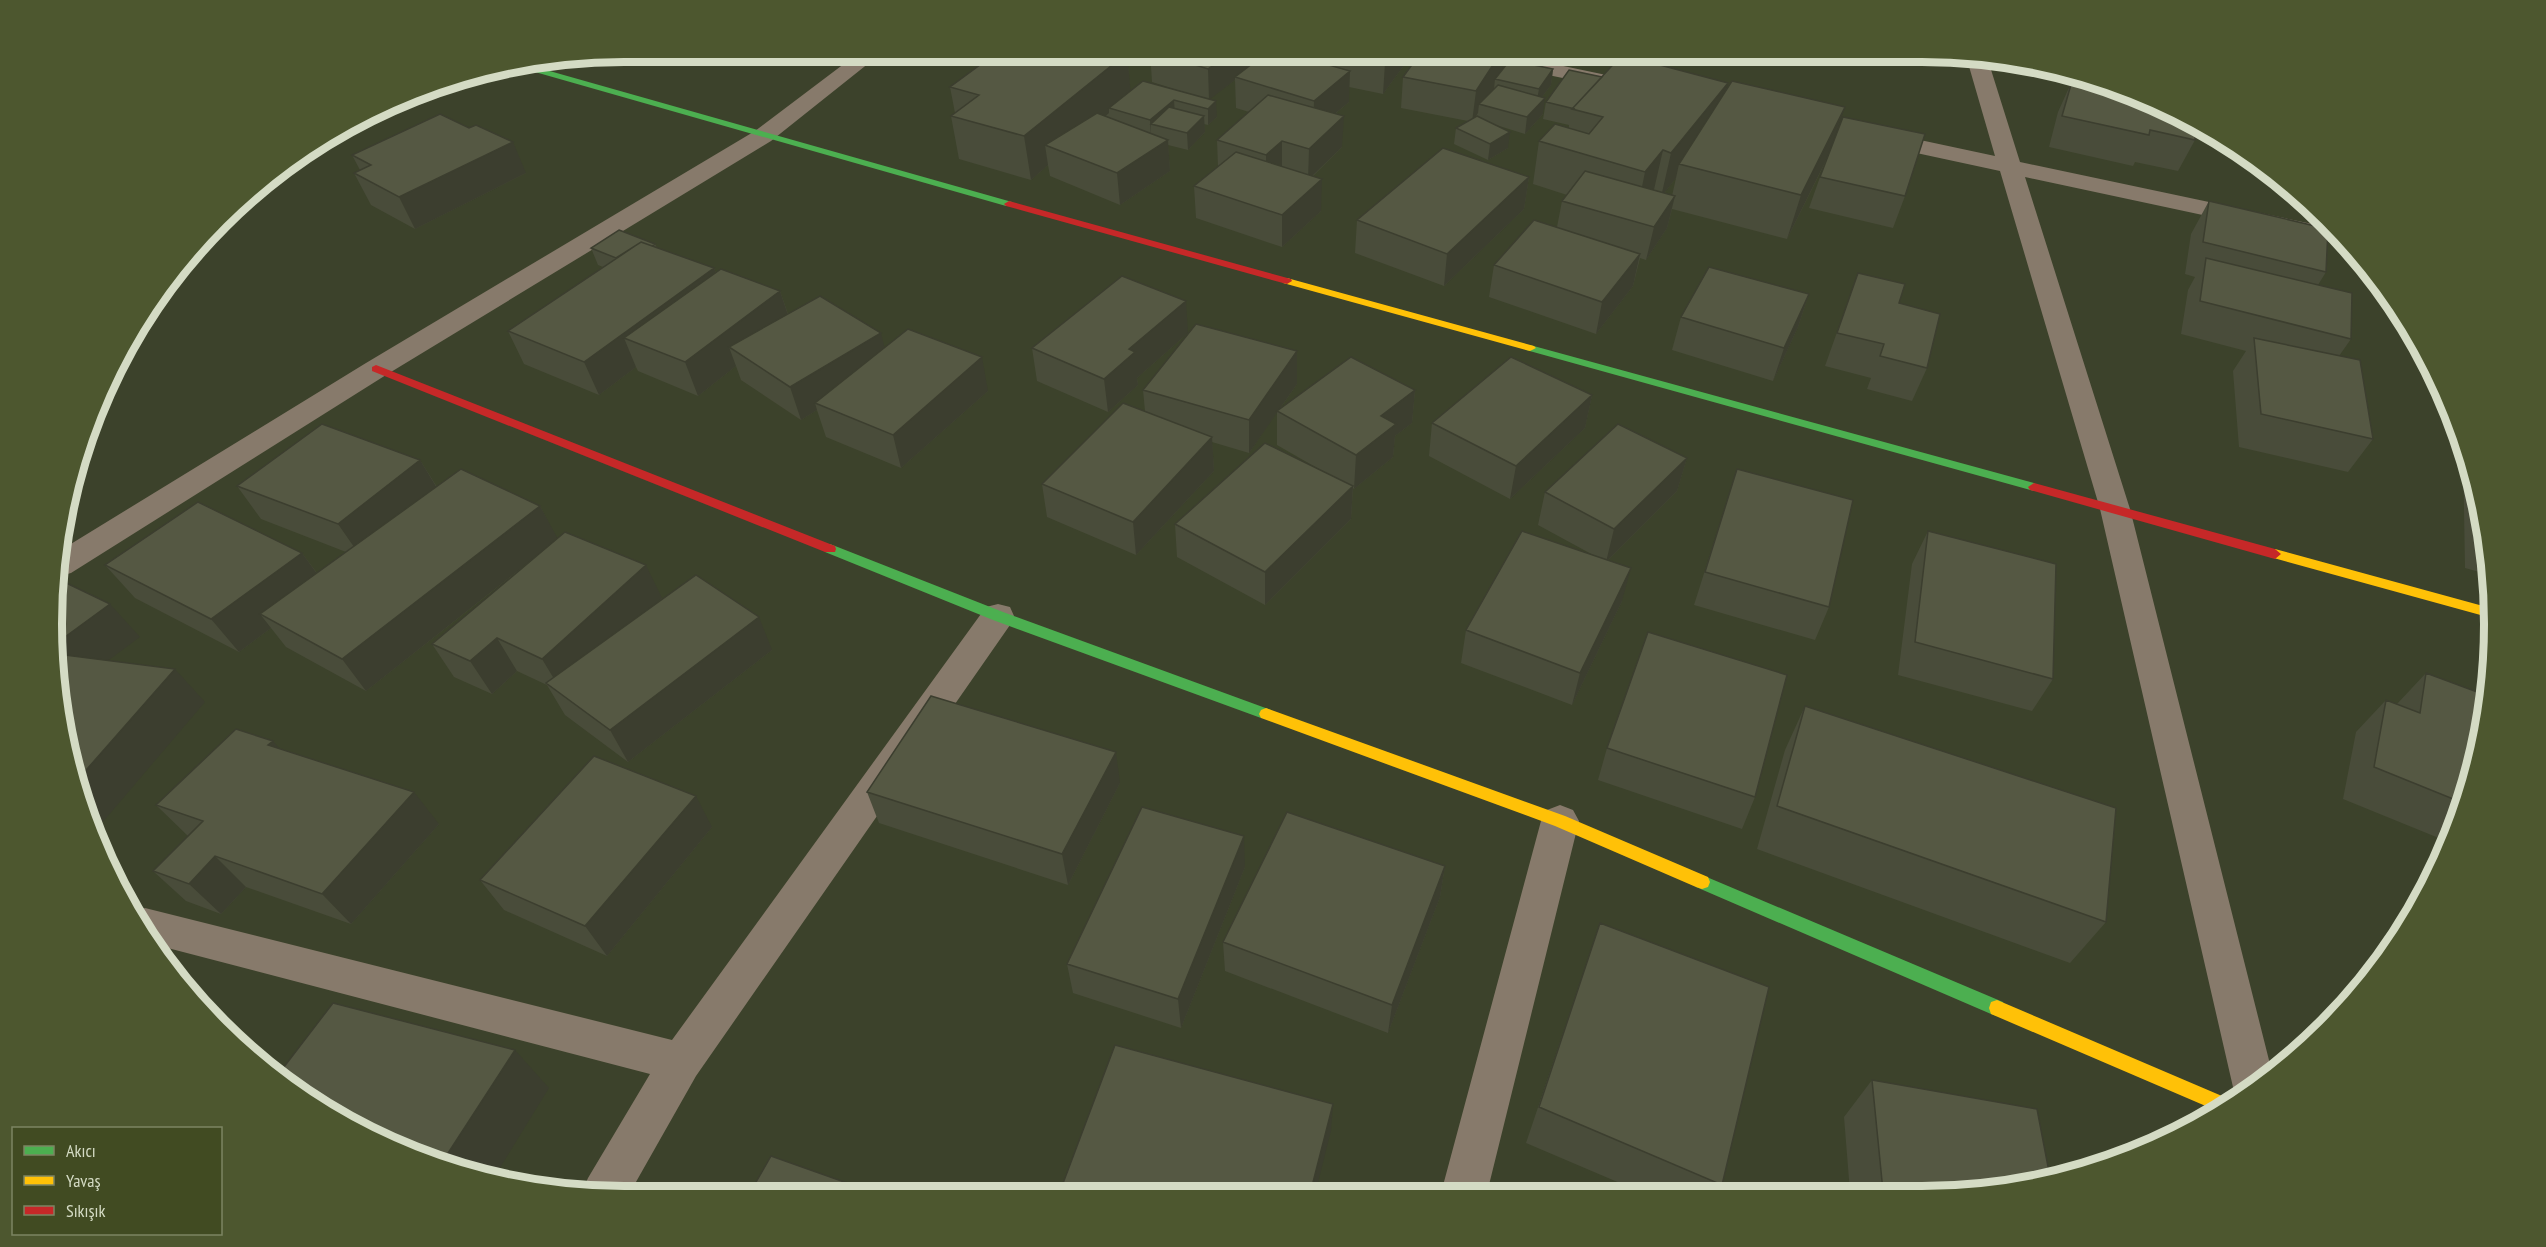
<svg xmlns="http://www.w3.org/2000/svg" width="2546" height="1247" font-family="'PT Sans Narrow',sans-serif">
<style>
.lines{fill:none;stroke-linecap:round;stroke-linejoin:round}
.street{fill:#877a6b;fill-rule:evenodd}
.fast{fill:#4caf50;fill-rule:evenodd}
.slow{fill:#ffc107;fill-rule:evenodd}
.jam{fill:#c62828;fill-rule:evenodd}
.wall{fill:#494c3a;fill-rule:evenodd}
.shaded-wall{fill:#3c3e2f}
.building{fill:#555843;stroke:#3c3e2f;stroke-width:1.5}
.rim{fill:none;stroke:#d4dbc4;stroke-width:8}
</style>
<rect width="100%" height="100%" fill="#3c422b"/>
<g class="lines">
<!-- street -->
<path class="street" d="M861,51H884L771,141L386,375L71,573L60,576L61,550L366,363L755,131Z
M1451,51H1492L1611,76L1619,77L1622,82L1619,87L1611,88L1461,57L1454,55Z
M1966,56L1987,57L2020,162L2336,229L2348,244L2343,245L2025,177L2130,509L2273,1076L2237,1097L2233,1087L2100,509L2000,171L1870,143L1867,138L1870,133L1878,131L1995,156Z
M998,604L1010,607L1014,616L1010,625L696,1076L628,1196L582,1192L588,1178L650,1074L160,946L135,911L145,908L672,1040L986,607Z
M1560,805L1573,810L1579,821L1487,1193H1441L1541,821L1547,810Z"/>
<!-- fast -->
<path class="fast" d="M532,66L1012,202L1014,204L1006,206L521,68Z
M1530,345L2034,483L2040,487L2034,491L1526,350L1524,348Z
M830,544L1003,612L1271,710L1273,714L1271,718H1261L993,620L825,552L824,549Z
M1702,875L2003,1002L2005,1008L2003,1014L1997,1016L1991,1014L1696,887L1694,882L1696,877Z"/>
<!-- slow -->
<path class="slow" d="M1287,278L1534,346L1536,348L1530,351L1526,350L1283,283L1282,281Z
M2275,549L2494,609L2495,619L2270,557L2269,554Z
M1266,708L1565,816L1708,877L1710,882L1708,887L1702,889L1696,887L1555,826L1261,718L1259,714L1261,710Z
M1997,1000L2229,1099L2230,1101L2215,1110L1991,1014L1989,1008L1991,1002Z"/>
<!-- jam -->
<path class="jam" d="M1009,201L1291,279L1292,281L1287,284L1283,283L1006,206L1004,204Z
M376,365L835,546L836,549L835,552H825L372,371V367Z
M2034,483L2275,549L2281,554L2275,559L2030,490L2028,487Z"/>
</g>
<!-- wall -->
<path class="wall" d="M1017,51H1123L1127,53L1130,91L1196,96L1152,82L1150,51H1250V65L1299,52L1298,56L1315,61V51H1411L1410,57L1383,94L1349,87V102L1335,114L1342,147L1313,176L1321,211L1282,247L1196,218L1194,186L1218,167L1217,140L1249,112L1236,108L1235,80L1209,99L1217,117L1208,125L1204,124L1205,132L1188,150L1168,145L1170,171L1120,205L1050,176L1048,165L1031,180L959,159L951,116L955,113L950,87L1015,53L1018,51Z
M1422,51H1505L1503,68L1553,69L1551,85L1542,97L1543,114L1525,134L1496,125L1508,148L1488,160L1454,144L1456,128L1468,121L1401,108L1403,77Z
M1567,51H1645L1639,60L1727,88L1837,133L1905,196L1893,228L1809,208L1825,163L1787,239L1672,209L1667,228L1646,260L1640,258L1633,286L1596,334L1489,297L1494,265L1557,227L1562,201L1567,195L1533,184L1539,141L1569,128V125L1543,119L1546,102L1602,77L1617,61ZM1676,178L1672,196L1664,193Z
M2039,64L2085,77L2083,82L2040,75Z
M2072,81L2195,140L2178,171L2135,162L2133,166L2049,147L2058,112Z
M352,155L526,173L415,229L371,205L354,173L360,170Z
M1529,177L1524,209L1444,286L1355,253L1357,220Z
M2209,201L2326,272L2318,285L2351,339L2339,356L2373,439L2348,472L2239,447L2233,371L2246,351L2181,334L2188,290L2195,277L2185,274L2191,234Z
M655,244L657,248L714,268L716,273L780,291L788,314L884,348L988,391L901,468L826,437L817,410L801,420L741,380L736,366L698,396L638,371L636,367L599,395L524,364L508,331L603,267L598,265L591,248Z
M1858,273L1899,303L1927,368L1912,401L1867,389L1871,378L1825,366Z
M1809,294L1798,327L1773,381L1672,350L1681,317Z
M1188,333L1137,378L1138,385L1108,412L1037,381L1032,348Z
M1297,351V384L1279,410L1415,390L1412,423L1395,436L1393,457L1354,489L1353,488L1351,519L1265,605L1177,557L1175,524L1324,472L1277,445V412L1249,453L1212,442L1214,471L1136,555L1047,517L1042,484L1145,411L1143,390Z
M2440,383L2452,405L2453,410L2441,407Z
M1592,395L1585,428L1510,499L1429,456L1432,423Z
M2465,449L2484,512L2490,575L2465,568L2463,450Z
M1687,458L1677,491L1608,560L1622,601L1572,705L1461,663L1466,630L1595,556L1538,525L1545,492Z
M420,460L437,487L540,506L557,539L662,598L657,603L772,650L628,762L565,715L547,685L517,671L492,694L454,677L432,644L537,556L366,691L286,647L271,628L239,652L135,598L105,565L302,553L317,573L346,552L261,519L237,486Z
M1737,469L1829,607L1815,640L1694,605Z
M1928,531L2053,679L2032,711L1898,675L1912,564Z
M2426,673L2484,736L2451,843L2343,799L2356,732L2386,700L2397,704Z
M1805,706L2106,922L2070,963L1757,849L1785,750Z
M279,748L439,824L351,924L246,887L221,914L186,901L153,871L188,836L156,805Z
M1607,748L1755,797L1742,829L1598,780Z
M1120,783L1068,885L879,823L867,792Z
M712,827L607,956L504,910L480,880Z
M1445,866L1440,897L1388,1033L1225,971L1223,942Z
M1245,867L1181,1028L1073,993L1067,964Z
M1600,923L1722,1185L1717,1192H1641L1526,1143Z
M1872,1080L1998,1191L1850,1192L1844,1117Z"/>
<!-- shaded-wall -->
<path class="shaded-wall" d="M1232,51H1250V68L1235,77V80L1209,100L1208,69Z
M1394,51H1411L1410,57L1383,94L1385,63Z
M1502,51H1505L1502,76L1495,79L1494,89L1479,104L1478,113L1472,122L1476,91Z
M1639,51H1645L1636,65Z
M1127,53L1131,95L1109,108V113L1064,152L1045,145L1048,165L1031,180L1024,136Z
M1553,69L1551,85L1536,105L1539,89Z
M1350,71L1349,102L1313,132L1314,101Z
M1728,83L1718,126L1679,164L1676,178L1661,197L1671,153Z
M1545,98L1543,114L1525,134L1527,117Z
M1174,100L1175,116L1151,124V136L1150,120Z
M1216,101L1217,117L1208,125V109Z
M1845,107L1831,150L1787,239L1801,195Z
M1204,116L1205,132L1188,150L1187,133Z
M1344,116L1342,147L1308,180L1309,149Z
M1510,132L1508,148L1488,160L1490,144Z
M1168,140L1170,171L1120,205L1117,173Z
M1282,141V172L1266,187V155Z
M513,142L526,173L415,229L399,197Z
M1663,150L1653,194L1636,216L1645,172Z
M1529,177L1524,209L1444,286L1447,254Z
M1322,179L1321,211L1282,247V215Z
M1675,196L1667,228L1646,260L1654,227Z
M1640,254L1633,286L1596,334L1602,302Z
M714,268L726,301L624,338L636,367L599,395L584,362Z
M780,291L791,324L729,347L736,366L698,396L685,362Z
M1809,294L1798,327L1773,381L1784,348Z
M1186,301L1188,333L1137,378L1138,385L1108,412L1104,379L1129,349Z
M881,333L889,366L815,403L817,410L801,420L790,387Z
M1297,351V384L1249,453V420Z
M982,357L988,391L901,468L893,435Z
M1415,390L1412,423L1395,436L1393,457L1354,489L1356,455L1381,416Z
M1592,395L1585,428L1510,499L1516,466Z
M1212,437L1214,471L1136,555L1133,522Z
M1687,458L1677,491L1606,562L1614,529Z
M420,460L440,493L361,557L338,524Z
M1353,486L1351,519L1265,605V572Z
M540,506L558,539L366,691L342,659Z
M302,553L326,586L260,614L271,628L239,652L211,619Z
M646,565L662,598L562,692L542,659Z
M1631,568L1622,601L1572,705L1580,673Z
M110,604L140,637L56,699L58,642Z
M759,617L772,650L628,762L610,730Z
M497,638L517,671L492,694L470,661Z
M175,669L205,702L96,830L80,777Z
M273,741L301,773L268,745Z
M1116,752L1120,783L1068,885L1062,854Z
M414,792L439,824L351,924L322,894Z
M696,796L712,827L607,956L585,926Z
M1244,836L1245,867L1181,1028L1178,999Z
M215,856L246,887L221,914L189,884Z
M1445,866L1440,897L1388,1033L1392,1005Z
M515,1050L549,1088L493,1179L441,1164Z
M1333,1104L1331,1131L1315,1194H1310Z"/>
<!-- building -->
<path class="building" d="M999,51H1007L1015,53L1018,51H1121L1127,53L1024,136L951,116L979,95L950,87Z
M1150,51H1232L1208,69Z
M1269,51H1296L1299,52L1294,55L1350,71L1314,101L1235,77Z
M1323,51H1394L1385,63Z
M1422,51H1502L1476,91L1403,77Z
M1622,55L1728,83L1671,153L1663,150L1645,172L1539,141L1555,124L1589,134L1603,117L1572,109Z
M1510,60L1553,69L1539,89L1495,79Z
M1569,70L1602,77L1572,109H1575L1546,102Z
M1143,81L1216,101L1208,109L1174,100L1150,120L1109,108Z
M1732,81L1845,107L1801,195L1679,164Z
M2072,81L2144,96L2196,124L2195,140L2150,130L2149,135L2062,116Z
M1498,85L1545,98L1527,117L1479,104Z
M1268,95L1344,116L1309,149L1282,141L1266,155L1217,140Z
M1169,107L1204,116L1187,133L1151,124Z
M1097,113L1168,140L1117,173L1045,145Z
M440,114L469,128L476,125L513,142L399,197L354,173L371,165L352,155Z
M1477,116L1510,132L1490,144L1456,128Z
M1843,117L1925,134L1905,196L1820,177Z
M1443,148L1529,177L1447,254L1357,220Z
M1236,152L1322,179L1282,215L1194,186Z
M1585,171L1675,196L1654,227L1562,201Z
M2209,201L2328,229L2326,272L2203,242Z
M1534,220L1640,254L1602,302L1494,265Z
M619,230L655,244L652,246L641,242L616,258L591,248Z
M641,242L714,268L584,362L508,331Z
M2206,258L2352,293L2351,339L2200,301Z
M1709,267L1809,294L1784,348L1681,317Z
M721,269L780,291L685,362L624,338Z
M1858,273L1905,284L1899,303L1940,314L1927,368L1880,356L1884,344L1837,333Z
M1122,276L1186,301L1129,349L1135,352L1104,379L1032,348Z
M820,296L881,333L790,387L729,347Z
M1196,324L1297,351L1249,420L1143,390Z
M908,329L982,357L893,435L815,403Z
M2254,338L2360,360L2373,439L2261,414Z
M1351,357L1415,390L1381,416L1396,424L1356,455L1277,411Z
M1511,357L1592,395L1516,466L1432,423Z
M1123,403L1212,437L1133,522L1042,484Z
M322,424L420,460L338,524L237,486Z
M1618,424L1687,458L1614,529L1545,492Z
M1265,443L1353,486L1265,572L1175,524Z
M461,469L540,506L342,659L260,614Z
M1737,469L1853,500L1829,607L1705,572Z
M198,502L302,553L211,619L105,565Z
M1522,531L1631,568L1580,673L1466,630Z
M1928,531L2056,564L2053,679L1915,642Z
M565,532L646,565L542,659L497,638L470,661L432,644Z
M696,575L759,617L610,730L546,683Z
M60,580L110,604L58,642Z
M1648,632L1787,675L1755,797L1607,748Z
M57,654L175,669L80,777L56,699Z
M2426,673L2488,696L2484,736L2463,803L2374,767L2386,700L2420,713Z
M931,696L1116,752L1062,854L867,792Z
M1805,706L2116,808L2106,922L1777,806Z
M236,729L273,741L268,745L414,792L322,894L215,856L189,884L153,871L203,821L156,805Z
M594,756L696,796L585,926L480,880Z
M1142,807L1244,836L1178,999L1067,964Z
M1287,812L1445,866L1392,1005L1223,942Z
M1600,923L1769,987L1722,1185L1539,1107Z
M333,1003L515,1050L441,1164L404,1152L305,1099L277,1076Z
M1115,1045L1333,1104L1310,1194H1059Z
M1872,1080L2037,1109L2050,1177L1998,1191H1883Z
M771,1156L881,1195L748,1196Z"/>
<!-- crop -->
<path d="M0 0H2546V1247H0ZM624 62H1922A562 562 0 0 1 2484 624V624A562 562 0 0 1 1922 1186H624A562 562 0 0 1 62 624V624A562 562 0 0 1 624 62Z" fill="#4d572f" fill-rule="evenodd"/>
<path class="rim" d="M624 62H1922A562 562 0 0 1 2484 624V624A562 562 0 0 1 1922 1186H624A562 562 0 0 1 62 624V624A562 562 0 0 1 624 62Z"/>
<!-- legend -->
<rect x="12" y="1127" width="210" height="108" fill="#414b22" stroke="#7c8563" stroke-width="1.5"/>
<rect x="24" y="1146" width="30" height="9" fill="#4caf50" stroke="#7c8563" stroke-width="1.5"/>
<text x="66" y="1157" font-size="18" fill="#d4dbc4">Akıcı</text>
<rect x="24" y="1176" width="30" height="9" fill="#ffc107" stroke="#7c8563" stroke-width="1.5"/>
<text x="66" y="1187" font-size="18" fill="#d4dbc4">Yavaş</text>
<rect x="24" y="1206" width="30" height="9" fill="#c62828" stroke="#7c8563" stroke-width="1.5"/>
<text x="66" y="1217" font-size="18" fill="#d4dbc4">Sıkışık</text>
</svg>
